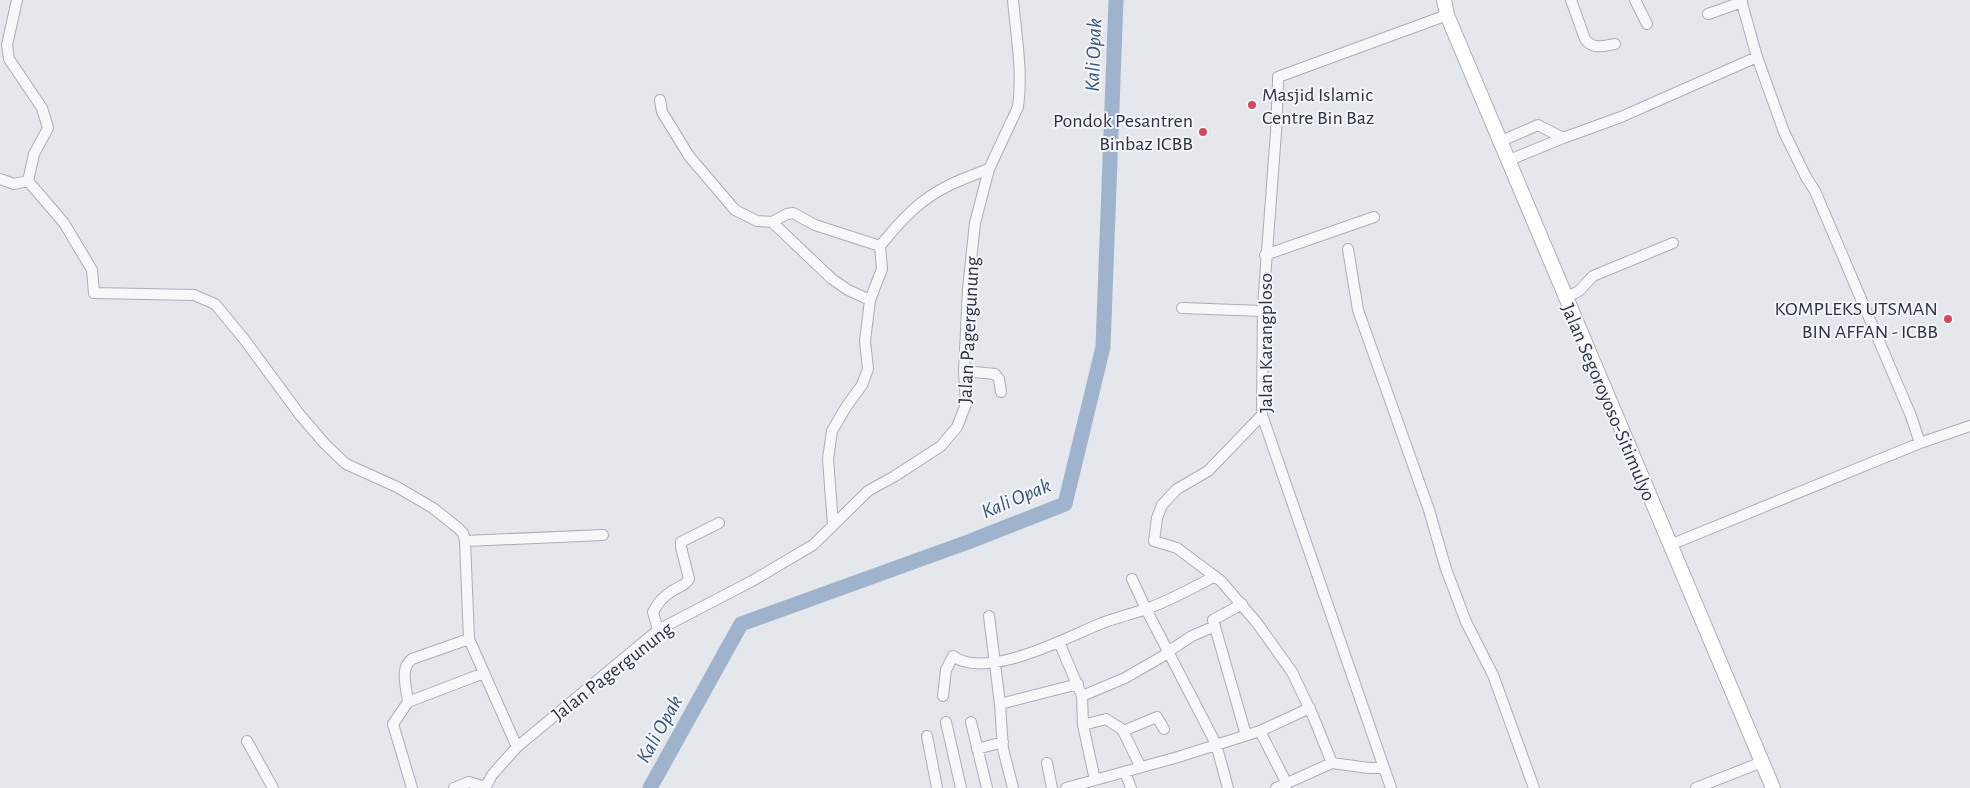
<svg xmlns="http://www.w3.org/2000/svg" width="1970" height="788" font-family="'Alegreya Sans',sans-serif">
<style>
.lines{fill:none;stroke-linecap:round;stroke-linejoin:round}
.river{stroke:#9fb4cc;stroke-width:15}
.minor-casing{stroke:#a9aeb7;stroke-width:12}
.secondary-casing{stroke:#a9aeb7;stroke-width:16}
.minor{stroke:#f7f8fa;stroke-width:10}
.secondary{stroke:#fff;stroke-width:14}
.poi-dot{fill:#d1495b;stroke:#f4f6f9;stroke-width:2}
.labels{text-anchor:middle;stroke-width:4;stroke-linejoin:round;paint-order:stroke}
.poi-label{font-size:20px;fill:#2b3445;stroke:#f4f6f9;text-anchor:end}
.street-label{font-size:20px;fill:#2b3445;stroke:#f4f6f9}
.water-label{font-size:21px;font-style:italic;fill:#34527a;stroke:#f4f6f9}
</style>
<rect width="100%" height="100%" fill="#e4e7ec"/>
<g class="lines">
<!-- river -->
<path class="river" d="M650,788L741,624L968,542L1065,504L1103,347L1116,0"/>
<defs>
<path id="minor" d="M17,0L7,45L9,59L42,108L48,128L34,154L28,181
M1571,0L1585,39C1593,50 1603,46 1615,44
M1635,0L1647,24
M1741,0L1757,57L1784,132L1806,177L1815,191L1911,416L1920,443
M1708,14L1742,2
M660,100L662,112L689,156L735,210L757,221L772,222L832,279L848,290L870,300
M1499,142L1538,125L1563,138L1621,117L1757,57
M1507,161L1563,138
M0,179L14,184L28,181
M28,181L64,223L92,270L94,293L194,295L215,304L244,339L300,415L325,444L346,464L397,487L433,508L458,528L463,533L465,541L469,639L517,747
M772,222L787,214L793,213L815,225L880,246
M1348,249L1358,310L1429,510L1446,569L1466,622L1493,675L1534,788
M1265,255L1374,217
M1565,298L1579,291L1593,276L1673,243
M1182,308L1263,311
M964,371L995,374L999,379L1001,392
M1262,415L1208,471L1177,489L1162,505L1157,518L1154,541L1177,548L1221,581L1257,623L1292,672L1313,716L1332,763
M833,525L828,459L832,431L846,407L862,385L868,369L865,341L870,300L882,269L880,246C891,233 901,220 914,209C935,189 962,179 989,169
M465,541L603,535
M1670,545L1920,443L1970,426
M1132,579L1146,609L1216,744L1228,788
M1242,604L1213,620L1246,735
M989,616L1000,704L1003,749L1013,788
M658,630L653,612C657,604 664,596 672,591C678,587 685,586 689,579L681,547V542L719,523
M1059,642L1082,696L1083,725L1095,780
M1169,651L1192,636L1215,626
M943,696L946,670L953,656C987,681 1067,637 1102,623C1116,618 1131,614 1146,609C1169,601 1193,588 1215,576
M1082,696L1125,678L1170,652
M408,702L484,673
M1000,704L1078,684
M946,722L961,788
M971,722L987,788
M1083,725L1106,719L1120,728L1123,731L1140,766
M1123,731L1157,717L1164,729
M1260,731L1287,784
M927,736L937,788
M247,741L273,788
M977,749L1003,742
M1047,763L1052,788
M1125,772L1131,788
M412,788L393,724L408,702C407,689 399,668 412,659L469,639
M454,788L469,782L485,787
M485,788L492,775L517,747L658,630L752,581L813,545L868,491L895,476L941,446L957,427L966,404L964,371L968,289L975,223L989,169L1018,107C1023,72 1016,35 1013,0
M1066,788L1178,757L1260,731L1310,708
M1276,788L1332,763L1369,768H1384
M1391,788L1262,415L1263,306L1276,132L1278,82V77L1447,15
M1696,788L1762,762"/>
<path id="secondary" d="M1444,0L1447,15L1773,788"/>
</defs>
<!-- minor casing -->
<use href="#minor" class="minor-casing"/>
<!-- secondary casing -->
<use href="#secondary" class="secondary-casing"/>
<!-- minor -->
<use href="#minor" class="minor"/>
<!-- secondary -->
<use href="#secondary" class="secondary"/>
</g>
<!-- markers -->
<g class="poi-dot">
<circle cx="1252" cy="105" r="5"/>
<circle cx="1203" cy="132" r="5"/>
<circle cx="1948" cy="319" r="5"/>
</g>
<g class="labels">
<!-- poi labels -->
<g class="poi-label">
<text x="1262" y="101" text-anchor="start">Masjid Islamic<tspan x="1262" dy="23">Centre Bin Baz</tspan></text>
<text x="1193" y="127">Pondok Pesantren<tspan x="1193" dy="23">Binbaz ICBB</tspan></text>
<text x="1938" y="315">KOMPLEKS UTSMAN<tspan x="1938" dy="23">BIN AFFAN - ICBB</tspan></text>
</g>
<!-- street labels -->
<g class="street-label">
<text transform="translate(968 330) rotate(-87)" y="7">Jalan Pagergunung</text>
<text transform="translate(1265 343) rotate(-90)" y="7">Jalan Karangploso</text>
<text transform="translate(1609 402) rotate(67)" y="7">Jalan Segoroyoso-Sitimulyo</text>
<text transform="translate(612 671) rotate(-38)" y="7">Jalan Pagergunung</text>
</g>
<!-- water labels -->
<g class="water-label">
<text transform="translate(1093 55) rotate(-88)" y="7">Kali Opak</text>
<text transform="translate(1016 498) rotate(-23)" y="7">Kali Opak</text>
<text transform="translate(659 729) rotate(-61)" y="7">Kali Opak</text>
</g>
</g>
</svg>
